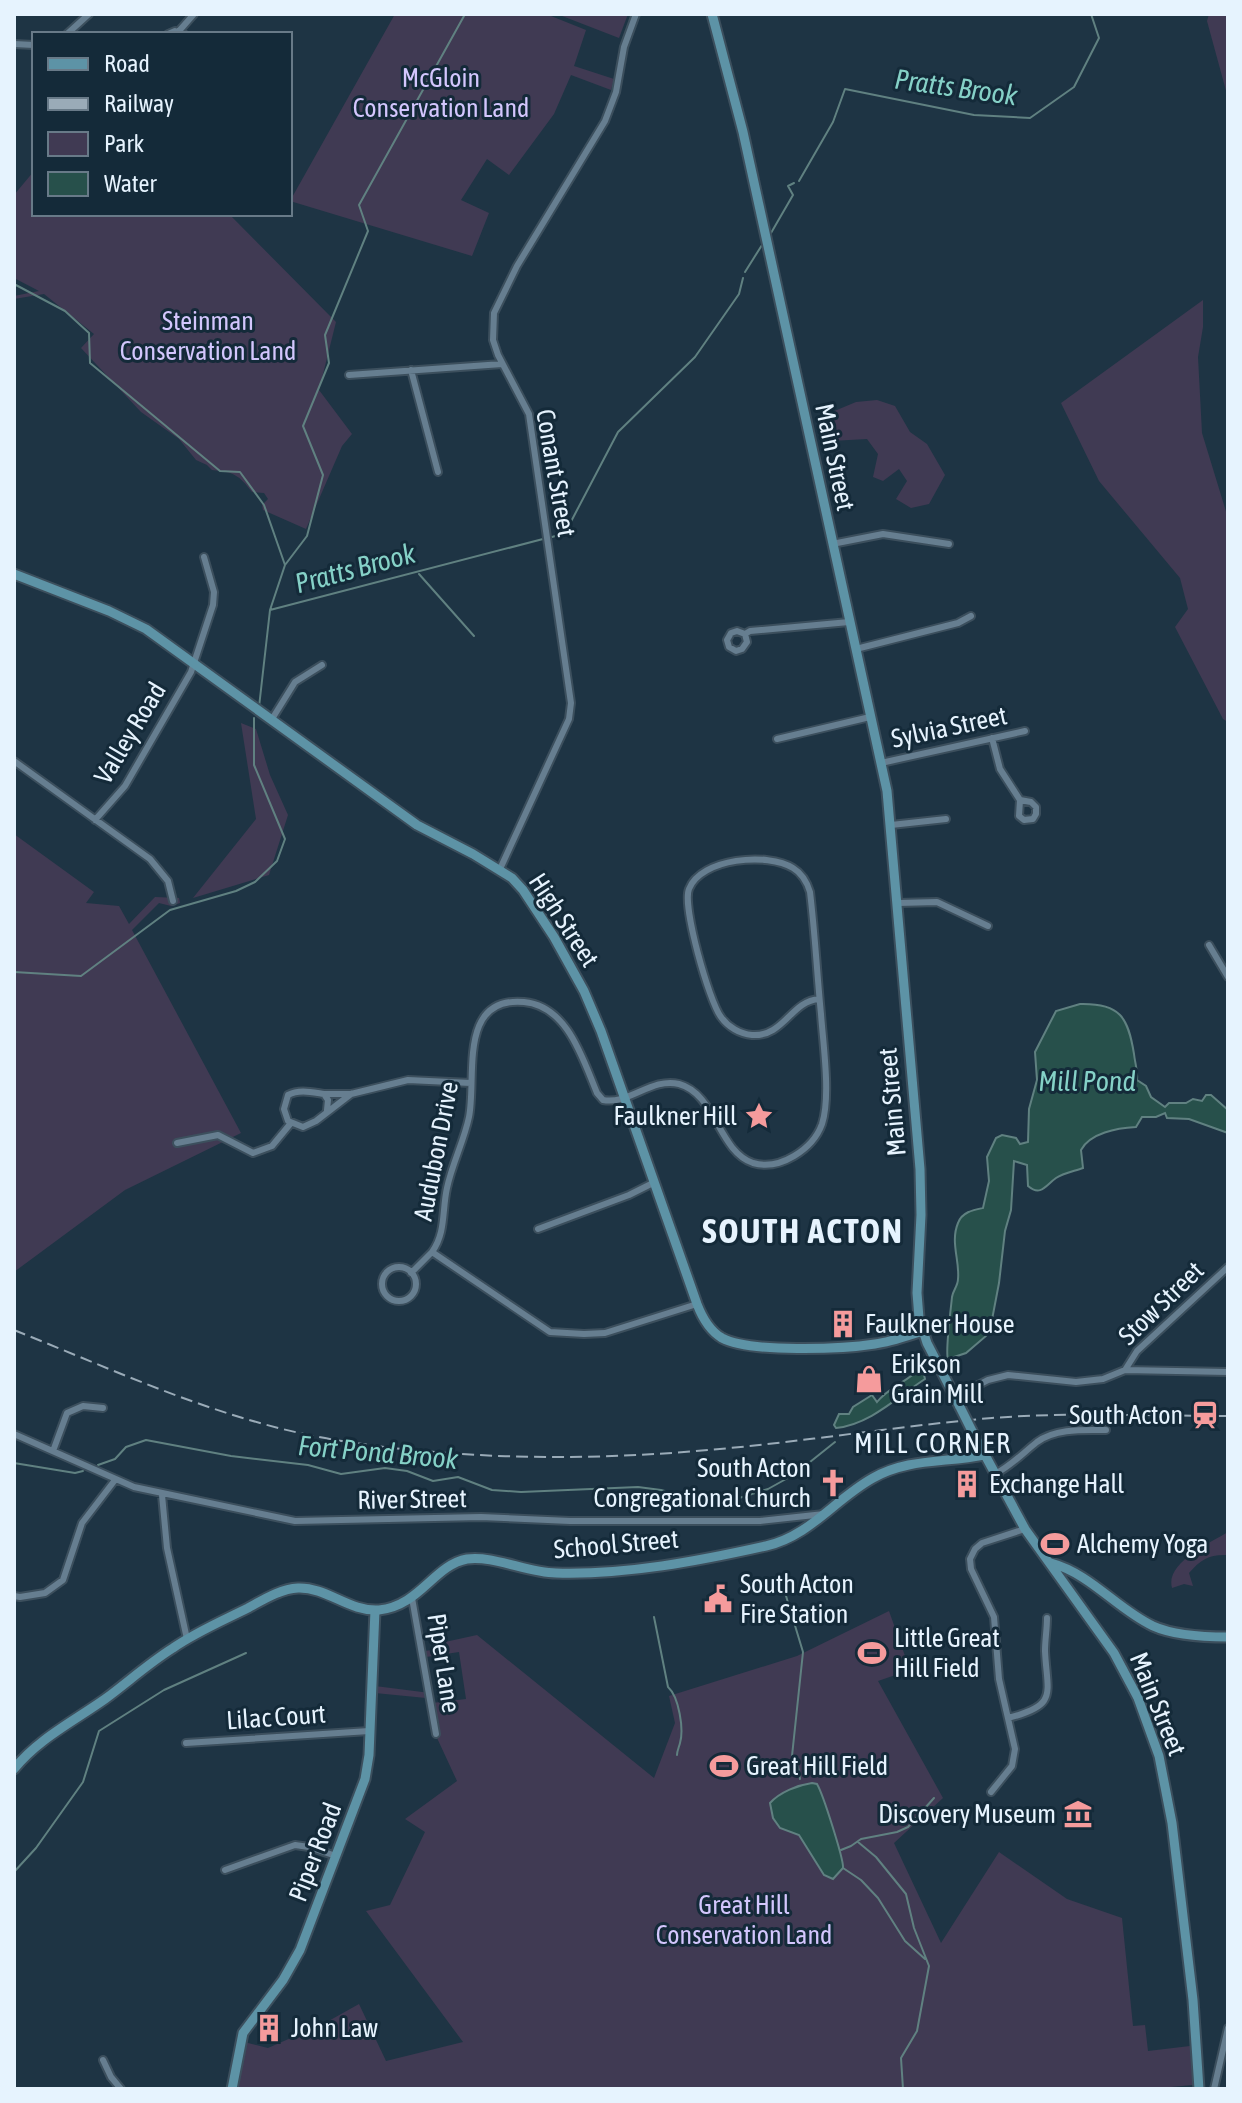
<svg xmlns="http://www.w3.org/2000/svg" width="1242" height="2103" font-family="'Asap Condensed',sans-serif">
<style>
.green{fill:#403a53}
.water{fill:#27504b;stroke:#608181;stroke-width:2}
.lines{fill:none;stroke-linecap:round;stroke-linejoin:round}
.stream{stroke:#608181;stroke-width:2}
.street-casing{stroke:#3c4f5d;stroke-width:10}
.secondary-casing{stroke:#3c4f5d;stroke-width:13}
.street{stroke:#667e90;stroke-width:6}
.secondary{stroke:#5d93a6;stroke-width:9}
.rail{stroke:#9aabb8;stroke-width:2;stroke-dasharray:12 6;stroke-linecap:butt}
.secondary-bridge-casing{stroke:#3c4f5d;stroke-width:13;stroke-linecap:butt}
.secondary-bridge{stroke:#5d93a6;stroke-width:9}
.labels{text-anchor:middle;stroke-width:6;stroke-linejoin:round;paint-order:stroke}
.park-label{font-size:26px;fill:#d3c6fd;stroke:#142a39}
.street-label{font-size:26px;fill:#e6f3fe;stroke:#142a39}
.poi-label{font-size:26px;fill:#e6f3fe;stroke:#142a39;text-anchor:start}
.water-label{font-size:28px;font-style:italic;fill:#85d1c7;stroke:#142a39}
.neighbourhood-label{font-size:28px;letter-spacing:2px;fill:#e6f3fe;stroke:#142a39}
.district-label{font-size:34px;font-weight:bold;letter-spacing:2px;fill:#e6f3fe;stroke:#142a39}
</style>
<rect width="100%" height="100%" fill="#1e3444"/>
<!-- green -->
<path class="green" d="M395,14H546L586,30L574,66L614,79L611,90L571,75L554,114L509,175L487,159L461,200L489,213L472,256L290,201Z
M557,14H628L619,38Z
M1209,14H1228V98L1207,21Z
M34,171V214H229L336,322L319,390L352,434L342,446L306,529L263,510L262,505L268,499L264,493L252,492C239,475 234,472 212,470L207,465L196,460L179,439L141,412L81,348L94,334L44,294L14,299V296L39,291L14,278V195Z
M1203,300V327L1198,357L1202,433L1228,518V722L1223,719L1175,627L1188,609L1180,578L1099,481L1061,403Z
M877,400L895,406L910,432L927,444L945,475L929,504L911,508L896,499L907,481L899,469L883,481L873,477L878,454L867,439L831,441L837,431L832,412L856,402Z
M241,723L256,729L270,775L288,815L269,875L193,898L256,819Z
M14,834L94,892L86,903L119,906L129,924L155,897L179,898L180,903L171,906L159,903L132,930L241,1133L125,1190L14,1272Z
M1228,1532V1555C1210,1554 1201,1559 1189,1573L1193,1586L1184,1584L1172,1588C1165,1563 1210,1543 1228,1532Z
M889,1611L910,1670L878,1681L943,1798L894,1843L941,1943L999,1852L1067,1899L1122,1918L1133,2026L1145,2025L1148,2051L1190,2046L1193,2085L1149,2089H235L244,2042L268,2048L325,2023L359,2004L386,2061L463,2042L366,1911L390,1905L425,1832L405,1819L457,1781L431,1725L426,1698L375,1693V1686L430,1693L432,1703L466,1699L459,1652L426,1657L425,1651L445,1648V1642L477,1635L654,1778L675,1723L669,1696L797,1656Z"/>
<!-- water -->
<path class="water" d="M1080,1004C1120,1003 1128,1017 1134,1054C1135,1064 1138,1070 1137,1080L1146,1086L1151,1097L1165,1107L1169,1103H1186L1193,1099L1202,1101L1206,1095H1211L1228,1110V1133L1189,1119L1167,1118L1165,1113L1156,1117H1142L1136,1127C1117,1128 1090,1133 1081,1150L1083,1168C1075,1171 1063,1173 1056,1178C1046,1185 1041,1197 1028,1186L1027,1165L1014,1161L1011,1210L1005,1231L999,1283L991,1325L986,1336L966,1353L948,1359C945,1352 951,1308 952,1297C953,1290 958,1286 958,1279C960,1261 950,1242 958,1223C962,1212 973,1210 983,1208L989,1181L987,1157L996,1138L1002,1135L1016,1138L1020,1144L1028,1142L1029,1109L1037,1080L1035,1052L1056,1011Z
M922,1367L925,1379C897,1397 871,1424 836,1428L834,1425L839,1414H849L853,1407L872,1395L877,1402C889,1387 907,1382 922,1367Z
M812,1783L817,1784C823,1794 844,1860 843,1868L833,1879L824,1875L799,1835L780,1828L773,1818L770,1803C780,1792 798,1785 812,1783Z"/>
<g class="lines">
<!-- stream -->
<path class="stream" d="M799,181L833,122L845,89L974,115L1030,118L1074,87L1099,38L1091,14
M771,233L793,195L788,186L794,183
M745,272L762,245
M14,284L65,311L89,333L90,363L220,471L240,472L264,505L285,565L270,610
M552,537L565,533L618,432L695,357L739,294L743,278
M285,565L307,536L323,475L303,426L329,363L325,335L368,231L359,205L464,16
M419,574L474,636
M259,707L270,610L543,539
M14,972L81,976L170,910L236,891L255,882L277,861L285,839L254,765V718
M14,1463L75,1473L83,1471
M98,1465L115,1459L126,1447L146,1440L231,1456L308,1465L341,1474L385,1468L407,1471L433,1481L458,1477L492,1490L521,1492L638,1487L661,1490L709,1503L736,1499L768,1489L795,1474L835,1442
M783,1586L803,1652L792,1756L798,1767L800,1779
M654,1617L668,1687C679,1697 684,1729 680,1743C679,1747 677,1751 677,1755
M858,1842L876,1857L906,1894L914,1928L929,1966L917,2031L901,2058L903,2089
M841,1850L851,1846L861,1839L897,1832L908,1827L934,1798
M843,1868L861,1880L878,1898L905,1941L925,1959
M14,1872L36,1848L83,1782L99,1731L164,1690L246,1653"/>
<defs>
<path id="street" d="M179,31L194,14
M67,34L89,14
M168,34L175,31L184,34
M14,44L34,45
M411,370L438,472
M349,375L502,364
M832,544L883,534L949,544
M745,634L737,631L731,633L727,640L729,647L736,651L742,649L747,642L745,634L750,631L849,622
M856,649L958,623L971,616
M272,719L295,682L322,665
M992,738L1000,769L1020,800L1031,802L1036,807V814L1033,819L1024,820L1019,816L1020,800
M777,739L870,717
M14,761L150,859L168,881L173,901
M881,763L1025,731
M95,820L125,786L191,672L213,605L214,592L204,557
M891,825L946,819
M500,869L569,719L571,703L529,414L498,355L493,340L494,313L517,266L605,121L616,92L624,47L636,14
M898,903L937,902L988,926
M1209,945L1228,977
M324,1094H351L408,1080L471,1083
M327,1110L328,1100L324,1094C311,1092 299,1089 288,1095L284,1109L288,1121L303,1127L316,1121L351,1094
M177,1143L218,1135L253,1153L272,1146L291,1123
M538,1229L629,1195L655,1182
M382 1284a17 17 0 1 1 34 0a17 17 0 1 1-34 0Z
M411,1273L432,1252
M697,1304L605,1333L584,1334L550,1332L432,1252C446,1233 442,1210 447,1188C452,1164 464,1141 469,1117C477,1078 457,996 524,1002C568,1006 583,1060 597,1093L603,1100C629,1105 652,1077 679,1084C716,1094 718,1151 753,1163C780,1171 813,1149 822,1124C831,1097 823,1043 821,1014C817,974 815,933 810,892C807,882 803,874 793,868C768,852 701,858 689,889C682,906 709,1001 721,1017C728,1027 740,1034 752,1035C784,1037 791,1001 819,999
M1125,1370L1137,1351L1228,1267
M955,1397L988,1380L1008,1375L1076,1382L1103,1379L1125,1370L1228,1372
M14,1434L134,1487L295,1521L481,1517L570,1521H760L824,1514
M53,1451L67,1413L83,1406L103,1408
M995,1474C1011,1466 1023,1453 1037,1442C1056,1428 1084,1430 1106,1430
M162,1495L167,1548L187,1639
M14,1596L20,1597L45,1593L63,1580L82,1523L115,1480
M412,1598L436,1734
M1008,1718C1059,1705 1047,1694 1045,1651C1045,1640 1047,1629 1047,1618
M186,1743L369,1731
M991,1792L1012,1766L1015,1749L999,1679L994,1617L971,1569L970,1559L975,1549L982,1543L1025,1529
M225,1870L295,1845L309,1847L336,1856
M103,2060L111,2077L121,2089
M1214,2089L1228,2028"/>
<path id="secondary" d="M712,14L743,132L887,791L920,1169L921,1215L917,1293L919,1318L927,1343L960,1407
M14,574L109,611L146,629L417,825L473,854L512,878L523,890L554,937L584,991L601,1031L697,1304C702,1317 710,1331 722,1338C750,1353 843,1349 875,1344C891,1342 907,1336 923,1331
M972,1431L1025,1529L1114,1653L1138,1698L1159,1756L1172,1823L1193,2000L1199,2089
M1051,1563C1091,1574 1117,1609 1153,1626C1175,1636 1205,1637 1228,1637
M14,1769C38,1739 74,1721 105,1699C128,1682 149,1663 173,1648C196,1632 222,1621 248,1608C263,1600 280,1589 298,1588C327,1587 349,1612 379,1610C420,1606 434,1565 467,1559C493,1555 528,1573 556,1573C626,1575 699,1561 766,1546C810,1536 835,1499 873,1478C908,1458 946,1463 984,1455
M232,2089L243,2033L283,1980L300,1950L365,1779L369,1755L375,1610"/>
</defs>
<!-- street casing -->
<use href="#street" class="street-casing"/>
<!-- secondary casing -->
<use href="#secondary" class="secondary-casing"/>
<!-- street -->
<use href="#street" class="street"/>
<!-- secondary -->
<use href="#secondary" class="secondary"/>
<!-- rail -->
<path class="rail" d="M14,1330C119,1372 224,1422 336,1440C458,1460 586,1461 708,1450C803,1442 897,1426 992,1418C1070,1412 1150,1416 1228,1416"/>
<defs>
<path id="secondary-bridge" d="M960,1407L972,1431"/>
</defs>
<!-- secondary-bridge casing -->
<use href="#secondary-bridge" class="secondary-bridge-casing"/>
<!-- secondary-bridge -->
<use href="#secondary-bridge" class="secondary-bridge"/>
</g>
<!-- icons -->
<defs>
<symbol id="sight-bare" viewBox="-9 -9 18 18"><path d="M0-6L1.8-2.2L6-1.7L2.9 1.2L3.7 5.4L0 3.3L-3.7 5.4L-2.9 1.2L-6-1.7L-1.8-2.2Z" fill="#f59b9c" stroke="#142a39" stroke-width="2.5" paint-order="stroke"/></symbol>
<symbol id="building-bare" viewBox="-9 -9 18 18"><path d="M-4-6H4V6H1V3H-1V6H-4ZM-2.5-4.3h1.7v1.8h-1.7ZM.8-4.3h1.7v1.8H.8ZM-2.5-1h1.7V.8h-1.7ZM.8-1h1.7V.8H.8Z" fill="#f59b9c" stroke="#142a39" stroke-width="2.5" paint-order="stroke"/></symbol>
<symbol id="shop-bare" viewBox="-9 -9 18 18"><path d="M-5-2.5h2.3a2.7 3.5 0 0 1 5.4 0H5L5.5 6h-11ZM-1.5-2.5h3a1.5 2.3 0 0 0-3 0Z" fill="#f59b9c" stroke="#142a39" stroke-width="2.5" paint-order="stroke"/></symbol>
<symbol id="station-bare" viewBox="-9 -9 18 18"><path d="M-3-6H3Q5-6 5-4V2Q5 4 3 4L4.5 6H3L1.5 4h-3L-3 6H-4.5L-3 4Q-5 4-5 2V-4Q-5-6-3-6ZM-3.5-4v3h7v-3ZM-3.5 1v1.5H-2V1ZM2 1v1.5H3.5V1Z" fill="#f59b9c" stroke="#142a39" stroke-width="2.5" paint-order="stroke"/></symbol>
<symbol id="church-bare" viewBox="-9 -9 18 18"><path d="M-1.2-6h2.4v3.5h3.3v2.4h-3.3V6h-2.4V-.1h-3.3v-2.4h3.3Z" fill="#f59b9c" stroke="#142a39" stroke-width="2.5" paint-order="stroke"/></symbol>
<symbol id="stadium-bare" viewBox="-9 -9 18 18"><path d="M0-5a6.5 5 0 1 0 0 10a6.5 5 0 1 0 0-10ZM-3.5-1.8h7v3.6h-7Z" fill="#f59b9c" stroke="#142a39" stroke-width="2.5" paint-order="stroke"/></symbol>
<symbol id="civic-bare" viewBox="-9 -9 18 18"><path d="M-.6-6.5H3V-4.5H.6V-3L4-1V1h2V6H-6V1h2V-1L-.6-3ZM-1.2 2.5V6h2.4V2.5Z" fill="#f59b9c" stroke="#142a39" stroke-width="2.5" paint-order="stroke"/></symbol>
<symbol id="museum-bare" viewBox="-9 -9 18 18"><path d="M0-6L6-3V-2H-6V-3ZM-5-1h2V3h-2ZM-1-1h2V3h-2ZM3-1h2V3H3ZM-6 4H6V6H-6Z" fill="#f59b9c" stroke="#142a39" stroke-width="2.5" paint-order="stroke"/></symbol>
</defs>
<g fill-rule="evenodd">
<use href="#sight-bare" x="739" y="1096" width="40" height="40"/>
<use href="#building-bare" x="823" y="1304" width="40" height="40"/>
<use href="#shop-bare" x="849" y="1359" width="40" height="40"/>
<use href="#station-bare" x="1185" y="1395" width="40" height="40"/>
<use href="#church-bare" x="813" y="1463" width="40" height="40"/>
<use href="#building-bare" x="947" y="1464" width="40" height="40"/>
<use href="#stadium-bare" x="1035" y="1524" width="40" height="40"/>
<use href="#civic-bare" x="698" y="1579" width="40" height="40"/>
<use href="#stadium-bare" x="852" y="1633" width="40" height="40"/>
<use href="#stadium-bare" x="704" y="1746" width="40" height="40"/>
<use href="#museum-bare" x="1058" y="1794" width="40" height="40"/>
<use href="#building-bare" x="249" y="2008" width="40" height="40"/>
</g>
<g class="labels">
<!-- park labels -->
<g class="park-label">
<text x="441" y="87">McGloin<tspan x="441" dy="30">Conservation Land</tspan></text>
<text x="208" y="330">Steinman<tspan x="208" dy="30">Conservation Land</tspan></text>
<text x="744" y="1914">Great Hill<tspan x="744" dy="30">Conservation Land</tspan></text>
</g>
<!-- street labels -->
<g class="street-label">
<text transform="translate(835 457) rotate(78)" y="9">Main Street</text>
<text transform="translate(556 473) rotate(80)" y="9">Conant Street</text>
<text transform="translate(949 727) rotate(-12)" y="9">Sylvia Street</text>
<text transform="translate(130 733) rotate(-59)" y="9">Valley Road</text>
<text transform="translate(564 920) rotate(57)" y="9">High Street</text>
<text transform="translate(892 1102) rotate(-95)" y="9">Main Street</text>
<text transform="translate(436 1151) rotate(-79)" y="9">Audubon Drive</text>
<text transform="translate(1161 1303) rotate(-44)" y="9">Stow Street</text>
<text transform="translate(412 1499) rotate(-1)" y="9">River Street</text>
<text transform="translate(616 1544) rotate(-5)" y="9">School Street</text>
<text transform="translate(444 1663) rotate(81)" y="9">Piper Lane</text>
<text transform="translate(1158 1704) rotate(68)" y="9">Main Street</text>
<text transform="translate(276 1717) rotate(-4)" y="9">Lilac Court</text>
<text transform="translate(315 1852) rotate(-69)" y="9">Piper Road</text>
</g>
<!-- poi labels -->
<g class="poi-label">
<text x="737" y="1125" text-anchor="end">Faulkner Hill</text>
<text x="865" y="1333">Faulkner House</text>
<text x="891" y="1373">Erikson<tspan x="891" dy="30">Grain Mill</tspan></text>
<text x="1183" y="1424" text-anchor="end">South Acton</text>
<text x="811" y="1477" text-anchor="end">South Acton<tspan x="811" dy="30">Congregational Church</tspan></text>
<text x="989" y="1493">Exchange Hall</text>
<text x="1077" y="1553">Alchemy Yoga</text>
<text x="740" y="1593">South Acton<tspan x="740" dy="30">Fire Station</tspan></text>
<text x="894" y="1647">Little Great<tspan x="894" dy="30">Hill Field</tspan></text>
<text x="746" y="1775">Great Hill Field</text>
<text x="1056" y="1823" text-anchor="end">Discovery Museum</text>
<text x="291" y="2037">John Law</text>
</g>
<!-- water labels -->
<g class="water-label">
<text transform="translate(956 87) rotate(8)" y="10">Pratts Brook</text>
<text transform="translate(355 568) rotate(-15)" y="10">Pratts Brook</text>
<text x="1087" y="1091">Mill Pond</text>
<text transform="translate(378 1452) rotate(5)" y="10">Fort Pond Brook</text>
</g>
<!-- neighbourhood labels -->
<g class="neighbourhood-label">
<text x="933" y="1453">MILL CORNER</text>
</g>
<!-- district labels -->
<g class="district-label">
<text x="803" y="1243">SOUTH ACTON</text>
</g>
</g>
<!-- border -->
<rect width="1242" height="2103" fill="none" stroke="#e6f3fe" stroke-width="32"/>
<!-- legend -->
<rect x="32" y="32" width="260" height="184" fill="#142a39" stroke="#687a88" stroke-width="2"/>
<rect x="48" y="58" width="40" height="12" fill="#5d93a6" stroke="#687a88" stroke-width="2"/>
<text x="104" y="72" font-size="24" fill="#e6f3fe">Road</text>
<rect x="48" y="98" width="40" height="12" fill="#9aabb8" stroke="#687a88" stroke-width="2"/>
<text x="104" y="112" font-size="24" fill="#e6f3fe">Railway</text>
<rect x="48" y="132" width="40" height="24" fill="#403a53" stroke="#687a88" stroke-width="2"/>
<text x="104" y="152" font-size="24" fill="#e6f3fe">Park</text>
<rect x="48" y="172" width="40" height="24" fill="#27504b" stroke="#687a88" stroke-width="2"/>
<text x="104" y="192" font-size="24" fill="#e6f3fe">Water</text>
</svg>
